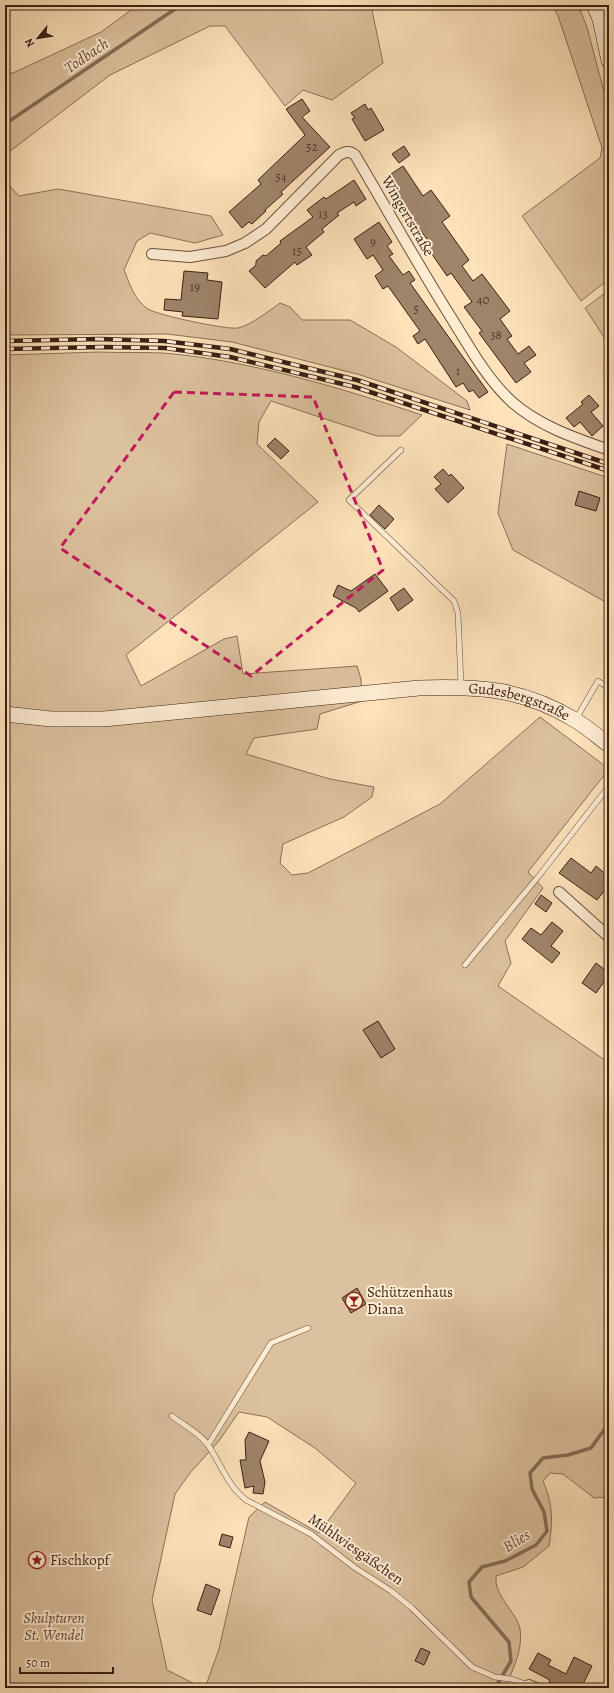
<svg xmlns="http://www.w3.org/2000/svg" width="614" height="1693" font-family="Alegreya,serif">
<style>
.green{fill:#dcc19e;stroke:#8a7059}
.lines{fill:none;stroke-linecap:round;stroke-linejoin:round}
.stream{stroke:#866c56;stroke-width:3.5}
.building{fill:#9f846a;stroke:#391f14}
.lane-casing{stroke:#6a503e;stroke-width:6}
.street-casing{stroke:#6a503e;stroke-width:12}
.secondary-casing{stroke:#391f14;stroke-width:16}
.lane{stroke:#feecd2;stroke-width:5}
.street{stroke:#feecd2;stroke-width:10}
.secondary{stroke:#feecd2;stroke-width:15}
.rail-casing{stroke:#391f14;stroke-width:4.5}
.rail{stroke:#feecd2;stroke-width:3;stroke-dasharray:9;stroke-linecap:butt}
.marked{fill:none;stroke:#c2185b;stroke-width:3;stroke-dasharray:8 5;stroke-linejoin:round}
.labels{text-anchor:middle;stroke-width:4;stroke-linejoin:round;paint-order:stroke}
.number-label{font-size:13px;fill:#52382a}
.street-label{font-size:15px;fill:#391f14;stroke:#feecd2}
.poi-label{font-size:15px;fill:#391f14;stroke:#feecd2;text-anchor:start}
.park-label{font-size:15px;font-style:italic;fill:#624836;stroke:#feecd2}
.water-label{font-size:16px;font-style:italic;fill:#664c3a;stroke:#feecd2}
</style>
<rect width="100%" height="100%" fill="#fde2ba"/>
<filter id="stains"><feTurbulence type="fractalNoise" baseFrequency=".005" numOctaves="4"/><feColorMatrix values="0 0 0 0 .2 0 0 0 0 .09 0 0 0 0 .02 0 0 0 .5 -.17"/></filter>
<radialGradient id="worn" r=".72"><stop offset=".6" stop-color="#630" stop-opacity="0"/><stop offset="1" stop-color="#630" stop-opacity=".3"/></radialGradient>
<!-- green -->
<path class="green" d="M138,5H367L372,10L383,63L332,100L303,90L285,106L225,26H210L110,75L9,152L5,167V74L13,73L101,32Z
M552,5H578L587,27L609,111V279L581,301L522,216L600,158L602,148L558,16Z
M5,181L19,196L58,189L211,216L223,235L195,243L150,233L137,241L124,270C130,284 134,300 148,309C157,315 227,330 238,328C251,325 269,311 280,303L290,307L302,320H350L396,347L467,401L470,410L357,374L232,342L167,334L5,335Z
M609,290V345L585,308Z
M99,352C120,353 142,352 163,353C249,360 341,388 422,415L400,436H377L271,401L259,422L257,444L318,502L126,655L141,686L224,639L237,636L243,674L357,666L361,679L362,701L320,714L317,729L254,738L246,754L330,779L374,787L372,797L344,817L283,844L280,863L292,875L308,873L440,804L540,717L609,769L528,872L543,888L505,941L511,963L498,986L609,1063V1497L594,1498L563,1474L550,1473L543,1481C553,1504 553,1521 549,1546L523,1567L496,1576C494,1597 517,1612 520,1629C523,1650 513,1669 505,1688H205L219,1649L249,1517L265,1502L319,1533L356,1483L315,1448L267,1417L239,1412L218,1442L190,1473L175,1494L152,1600L167,1670L203,1688H5V355Z
M507,444L609,478V604L513,550L498,513Z"/>
<g class="lines">
<!-- stream -->
<path class="stream" d="M5,124L181,5
M489,1688L498,1683L511,1661L509,1642L471,1597L469,1582L482,1567L505,1561L536,1545L547,1531L544,1512L532,1489L530,1473L543,1458L568,1455L591,1448L609,1423"/>
</g>
<!-- building -->
<path class="building" d="M302,99L310,111L302,117L330,147L281,192L283,194L265,210L266,211L252,224L249,222L242,228L229,212L261,184L258,180L305,135L286,109Z
M365,104L368,110L371,108L384,130L365,141L352,119L355,118L351,113Z
M404,146L410,155L399,163L392,154Z
M403,166L423,196L431,190L450,216L442,222L469,260L462,266L473,281L482,274L510,311L500,319L512,336L507,339L518,354L529,346L536,355L524,363L531,372L516,383L479,333L482,331L464,307L472,302L451,273L447,276L425,244L429,242L395,195L393,197L388,189L391,187L385,178Z
M354,180L366,199L356,206L354,202L337,213L339,215L322,229L324,232L306,247L312,255L297,265L295,262L265,288L249,271L256,265V261L263,255L266,256L281,243L280,241L313,217L307,210L324,197L326,199Z
M379,222L392,242L387,246L393,254L389,256L403,275L409,271L415,280L410,283L488,392L479,398L473,390L469,392L463,383L456,387L425,339L418,344L413,336L420,331L388,286L383,289L375,276L383,270L373,255L367,259L354,239Z
M184,271L208,273L207,280L222,282L218,319L182,316L183,312L164,310L165,299L181,300Z
M589,395L599,406L591,412L603,426L592,436L580,422L574,427L566,418L583,404L581,402Z
M275,438L289,451L281,459L267,446Z
M443,469L449,476L451,474L464,488L448,503L435,489L441,484L434,477Z
M579,491L600,498L596,511L575,505Z
M379,505L394,519L385,529L370,515Z
M375,574L388,591L359,612L356,608L333,596L338,585L351,591Z
M404,588L413,600L398,611L390,598Z
M571,858L591,873L596,866L609,877V885L597,900L559,873Z
M541,895L552,903L546,912L535,904Z
M552,922L563,931L551,946L560,953L552,963L522,939L531,928L541,935Z
M596,963L609,973V975L596,993L582,983Z
M378,1021L395,1049L381,1058L363,1030Z
M357,1288L366,1304L351,1313L342,1298Z
M249,1432L269,1441L260,1461L265,1482L263,1494L253,1493L254,1486L245,1488L240,1460H246L245,1440Z
M222,1534L233,1537L230,1548L219,1545Z
M206,1584L220,1590L211,1615L197,1610Z
M421,1648L430,1652L424,1665L415,1661Z
M538,1653L551,1660L548,1665L566,1674L574,1657L592,1666L581,1688H560L549,1682L550,1680L529,1669Z"/>
<g class="lines">
<defs>
<path id="lane" d="M401,450L349,500L454,601L458,613L461,685
M576,719L598,681L609,688
M465,965L538,877L609,786
M172,1416C183,1425 200,1433 208,1445C221,1464 227,1485 246,1500L311,1534L354,1567L391,1591L412,1608L472,1667L495,1677L511,1679L529,1685
M208,1445L271,1343L308,1328"/>
<path id="street" d="M152,254L190,257L226,251L245,243L266,229L339,155C345,152 349,150 355,155C387,209 418,265 452,319C470,348 487,379 512,402C539,426 575,438 609,450
M559,892L609,937
M529,1685L536,1688"/>
<g id="secondary">
<path d="M594,5L600,19L609,61"/>
<path id="s1" d="M5,714L51,719H104L419,688C479,686 522,688 575,720C587,727 598,737 609,745"/>
</g>
</defs>
<!-- lane casing -->
<use href="#lane" class="lane-casing"/>
<!-- street casing -->
<use href="#street" class="street-casing"/>
<!-- secondary casing -->
<use href="#secondary" class="secondary-casing"/>
<!-- lane -->
<use href="#lane" class="lane"/>
<!-- street -->
<use href="#street" class="street"/>
<!-- secondary -->
<use href="#secondary" class="secondary"/>
<defs>
<path id="rail" d="M5,341L99,339L164,341L230,349L357,380L609,464
M5,349L102,347L165,348L230,357L355,387L609,471"/>
</defs>
<!-- rail casing -->
<use href="#rail" class="rail-casing"/>
<!-- rail -->
<use href="#rail" class="rail"/>
</g>
<!-- marked area -->
<path class="marked" d="M174,392L313,397L383,570L251,676L60,548Z"/>
<!-- icons -->
<defs>
<symbol id="bar-ring" viewBox="-11 -11 22 22"><circle r="9.5" fill="#feecd2" stroke="#8f2418" stroke-width="1.5"/><path d="M-6-5H6L.8 .8V4.5H3.5V6h-7V4.5H-.8V.8Z" fill="#8f2418"/></symbol>
<symbol id="sight-ring" viewBox="-11 -11 22 22"><circle r="9.5" fill="#feecd2" stroke="#8f2418" stroke-width="1.5"/><path d="M0-6L1.8-2.2L6-1.7L2.9 1.2L3.7 5.4L0 3.3L-3.7 5.4L-2.9 1.2L-6-1.7L-1.8-2.2Z" fill="#8f2418"/></symbol>
</defs>
<g fill-rule="evenodd">
<use href="#bar-ring" x="344" y="1291" width="20" height="20"/>
<use href="#sight-ring" x="27" y="1550" width="20" height="20"/>
</g>
<g class="labels">
<!-- number labels -->
<g class="number-label">
<text x="312" y="151">52</text>
<text x="281" y="181">54</text>
<text x="323" y="218">13</text>
<text x="373" y="246">9</text>
<text x="297" y="255">15</text>
<text x="195" y="291">19</text>
<text x="483" y="304">40</text>
<text x="416" y="313">5</text>
<text x="496" y="339">38</text>
<text x="458" y="375">1</text>
</g>
<!-- street labels -->
<g class="street-label">
<text transform="translate(408 216) rotate(60)" y="5">Wingertstraße</text>
<text dy="5" stroke="none"><textPath href="#s1" startOffset="518">Gudesbergstraße</textPath></text>
<text transform="translate(356 1549) rotate(35)" y="5">Mühlwiesgäßchen</text>
</g>
<!-- poi labels -->
<g class="poi-label">
<text x="367" y="1297">Schützenhaus<tspan x="367" dy="17">Diana</tspan></text>
<text x="50" y="1565">Fischkopf</text>
</g>
<!-- park labels -->
<g class="park-label">
<text x="54" y="1623">Skulpturen<tspan x="54" dy="17">St. Wendel</tspan></text>
</g>
<!-- water labels -->
<g class="water-label">
<text transform="translate(86 55) rotate(-34)" y="6">Todbach</text>
<text transform="translate(516 1540) rotate(-32)" y="6">Blies</text>
</g>
</g>
<!-- margin -->
<rect width="614" height="1693" fill="none" stroke="#fde2ba" stroke-width="20"/>
<rect x="6" y="6" width="602" height="1681" fill="none" stroke="#391f14" stroke-width="2"/>
<rect x="10" y="10" width="594" height="1673" fill="none" stroke="#391f14"/>
<!-- north arrow -->
<g transform="translate(38 38) rotate(240)" stroke="#feecd2" stroke-width="3" paint-order="stroke">
<path d="M0-3L7 15L0 10L-7 15Z" fill="#391f14"/>
<text y="-6" font-size="11" font-weight="bold" text-anchor="middle" fill="#391f14">N</text>
</g>
<!-- scale -->
<path d="M20 1667v6h93v-6" fill="none" stroke="#391f14" stroke-width="2"/>
<text x="26" y="1667" font-size="12" fill="#391f14" stroke="#feecd2" stroke-width="3" paint-order="stroke">50 m</text>
<rect width="100%" height="100%" filter="url(#stains)"/>
<rect width="100%" height="100%" fill="url(#worn)"/>
</svg>
